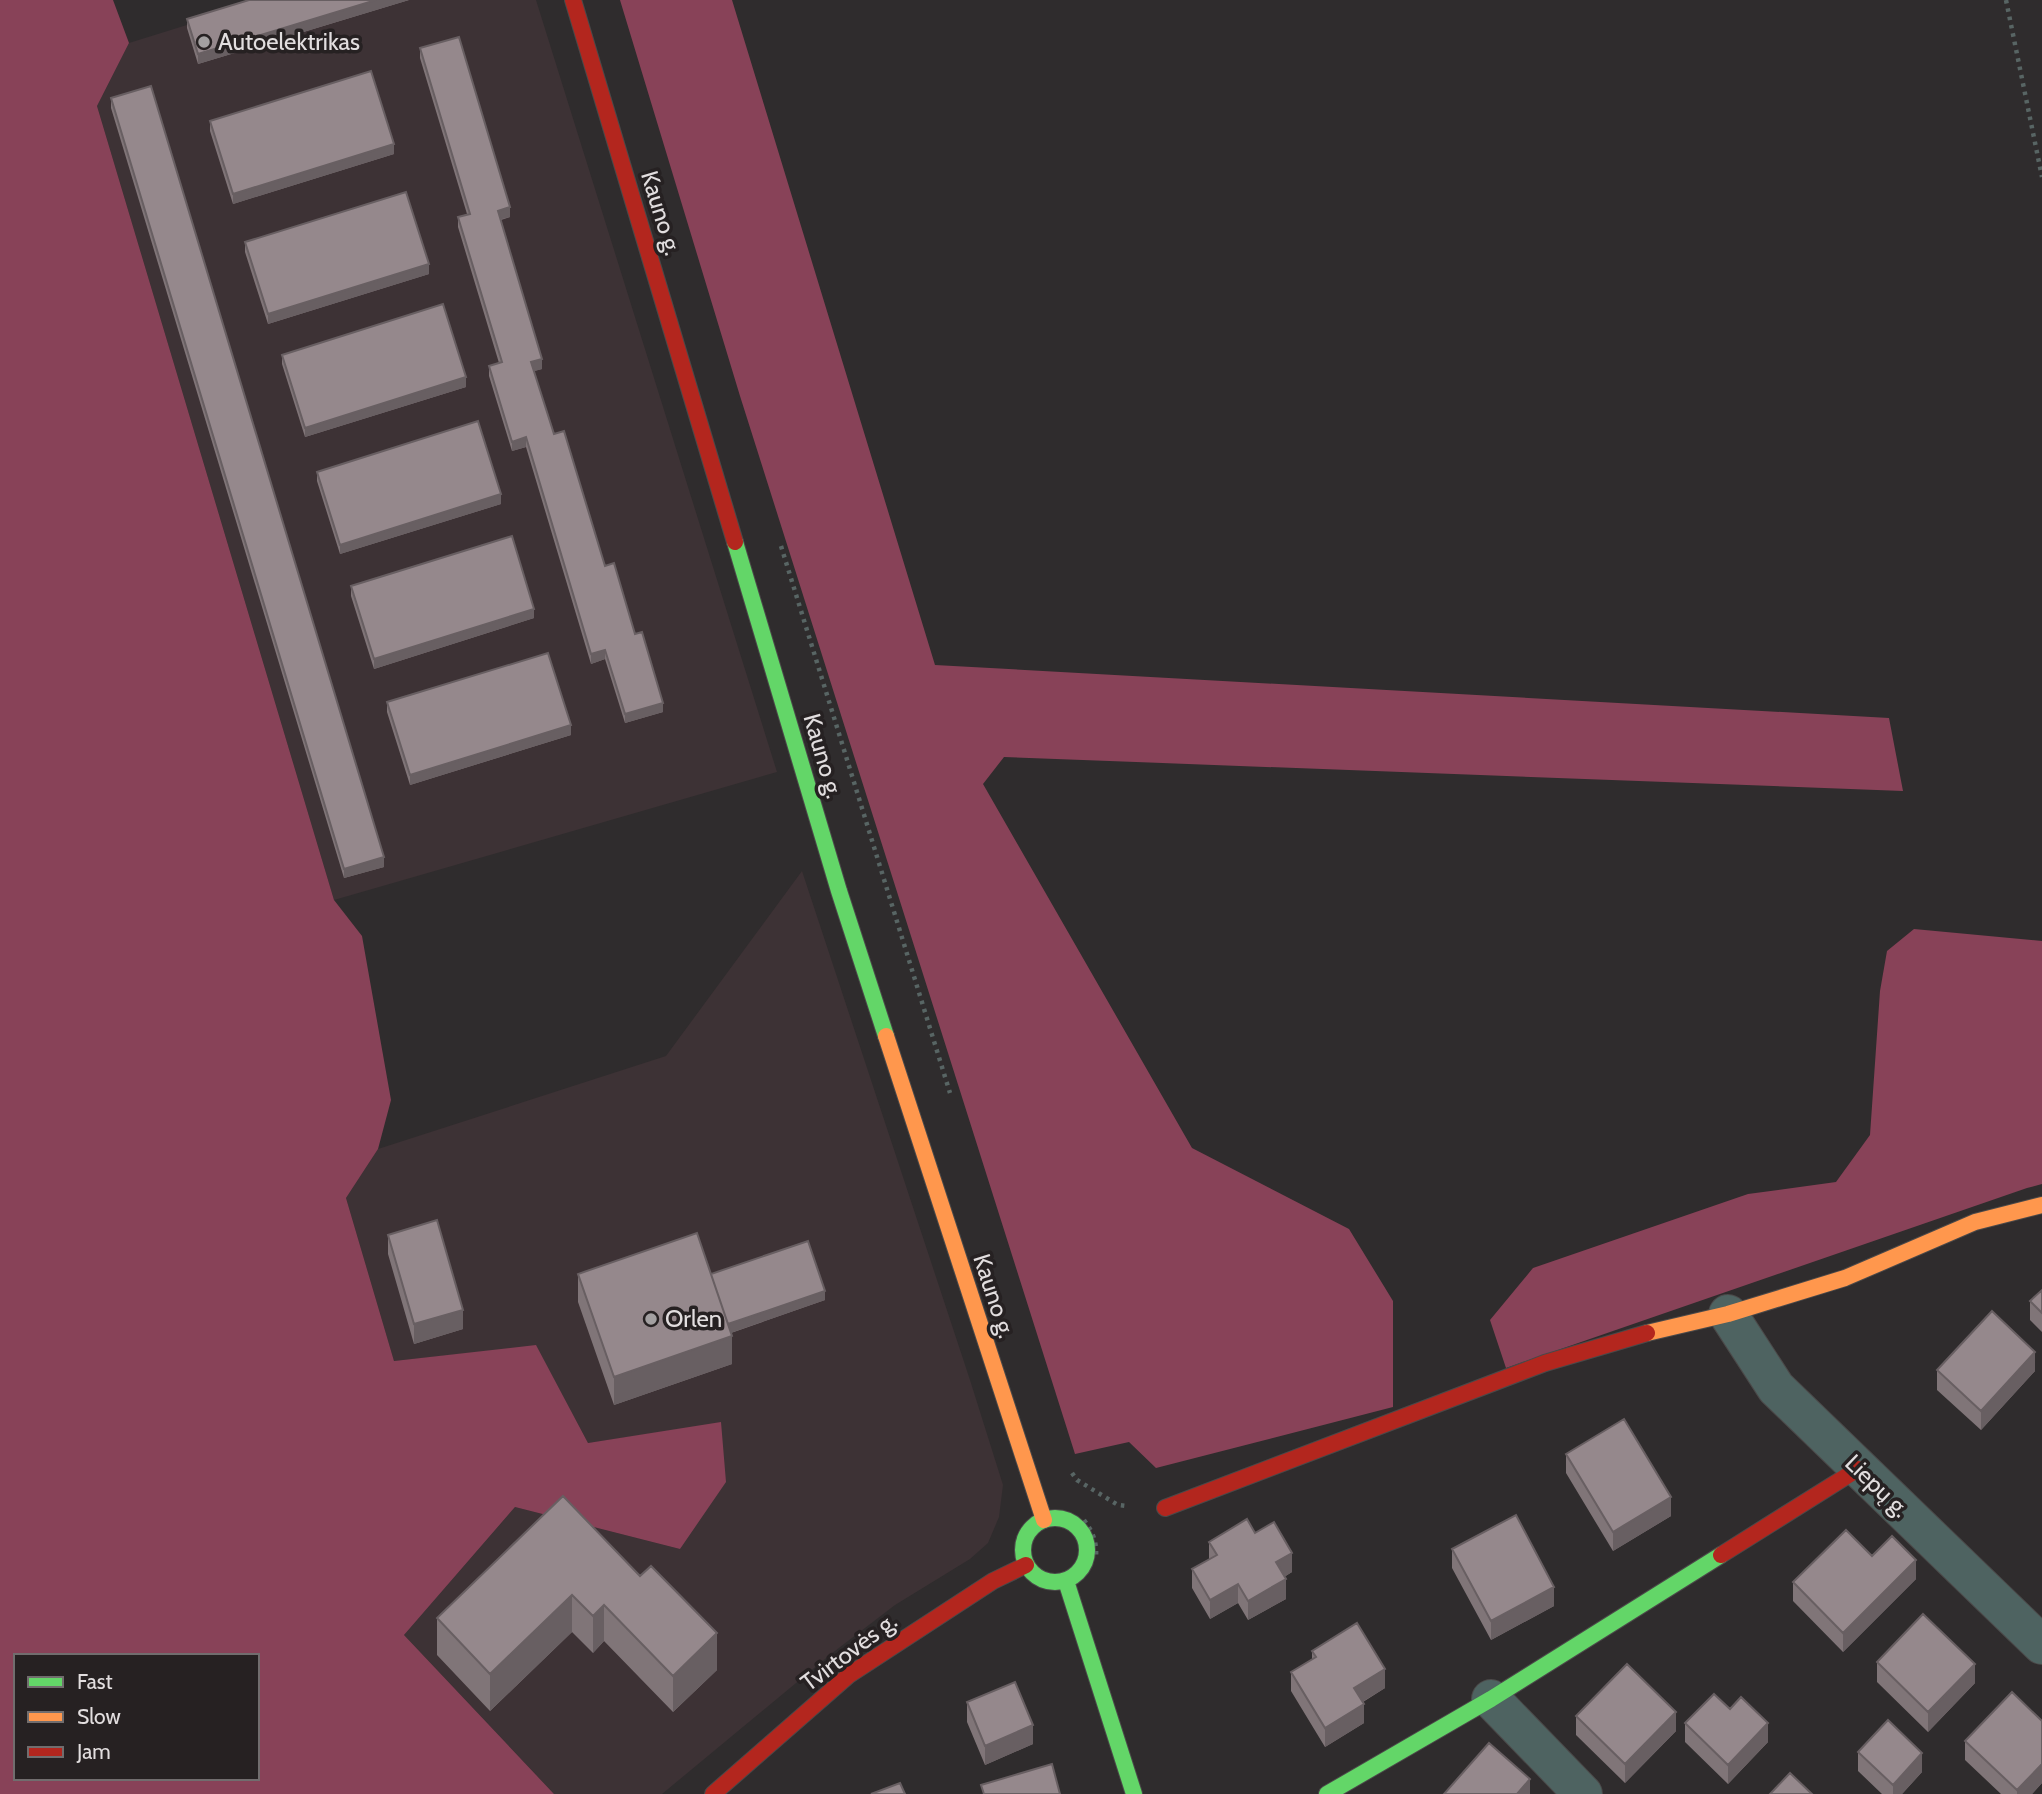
<svg xmlns="http://www.w3.org/2000/svg" width="2042" height="1794" font-family="Cabin,sans-serif">
<style>
.built{fill:#3d3235}
.forest{fill:#884258;fill-rule:evenodd}
.lines{fill:none;stroke-linecap:round;stroke-linejoin:round}
.street-casing{stroke:#4b4949;stroke-width:40}
.fast-casing{stroke:#4b4949;stroke-width:18}
.slow-casing{stroke:#4b4949;stroke-width:18}
.jam-casing{stroke:#4b4949;stroke-width:18}
.path{stroke:#586564;stroke-width:4.5;stroke-dasharray:3.5 5;stroke-linecap:butt}
.street{stroke:#4e6361;stroke-width:38}
.fast{stroke:#63d668;stroke-width:16}
.slow{stroke:#ff974d;stroke-width:16}
.jam{stroke:#b3261e;stroke-width:16}
.wall{fill:#807578}
.shaded-wall{fill:#685f62}
.building{fill:#95888c;stroke:#685f62;stroke-width:2}
.poi-dot{fill:#a3a0a1;stroke:#262122;stroke-width:2.5}
.labels{text-anchor:middle;stroke-width:7;stroke-linejoin:round;paint-order:stroke}
.poi-label{font-size:24px;fill:#e2dedf;stroke:#262122;text-anchor:start}
.street-label{font-size:24px;fill:#e2dedf;stroke:#262122}
</style>
<rect width="100%" height="100%" fill="#2f2c2d"/>
<!-- built -->
<path class="built" d="M267,0H536L777,772L334,900L97,106L129,43Z
M802,871L970,1380L1003,1485L999,1517L988,1543L970,1559L895,1605L831,1654L662,1794H554L404,1635L515,1507L680,1549L721,1423L588,1443L536,1346L394,1361L346,1198L378,1149L666,1056Z"/>
<!-- forest -->
<path class="forest" d="M0,0H113L129,43L97,106L334,900L362,936L391,1100L378,1149L346,1198L394,1361L536,1345L588,1443L721,1422L726,1482L680,1549L515,1507L404,1635L554,1794H0ZM16,1656H257V1778H16Z
M620,0H732L935,665L1889,718L1903,791L1004,757L983,784L1192,1148L1349,1229L1393,1301V1407L1156,1468L1129,1442L1075,1454L740,396Z
M1914,929L2042,941V1184L2027,1188L1506,1368L1490,1320L1533,1268L1748,1194L1836,1182L1870,1135L1880,991L1887,951Z"/>
<g class="lines">
<defs>
<path id="street" d="M1728,1314L1776,1388L2042,1645
M1491,1699L1583,1794"/>
<path id="fast" d="M735,542L839,891L886,1036
M1023 1550a32 32 0 1 1 64 0a32 32 0 1 1-64 0Z
M1066,1581L1134,1794
M1327,1794L1491,1699L1721,1555"/>
<path id="slow" d="M886,1036L1044,1520
M1647,1333L1728,1314L1845,1278L1975,1222L2042,1205"/>
<path id="jam" d="M573,0L735,542
M1165,1508L1545,1363L1647,1333
M1721,1555L1858,1469
M713,1794L849,1675L993,1581L1026,1565"/>
</defs>
<!-- street casing -->
<use href="#street" class="street-casing"/>
<!-- fast casing -->
<use href="#fast" class="fast-casing"/>
<!-- slow casing -->
<use href="#slow" class="slow-casing"/>
<!-- jam casing -->
<use href="#jam" class="jam-casing"/>
<!-- path -->
<path class="path" d="M2006,0L2042,177
M781,546L950,1093
M1072,1473L1077,1480L1118,1505L1126,1506
M1084,1520C1093,1532 1097,1542 1096,1557"/>
<!-- street -->
<use href="#street" class="street"/>
<!-- fast -->
<use href="#fast" class="fast"/>
<!-- slow -->
<use href="#slow" class="slow"/>
<!-- jam -->
<use href="#jam" class="jam"/>
</g>
<!-- wall -->
<path class="wall" d="M249,0H409L198,64L187,28V19Z
M420,48L510,217L501,220L542,369L534,371L554,434L605,566L635,634L663,712L625,723L605,659L591,664L526,447L512,451L489,376V366L499,363L458,227V217L467,214L420,58Z
M111,98L384,867L344,878L111,108Z
M210,121L394,154L233,204L210,131Z
M245,242L429,274L268,324L245,252Z
M282,355L466,387L305,437L282,364Z
M317,472L501,504L340,554L317,481Z
M351,586L534,618L374,669L351,596Z
M387,702L571,735L410,785L387,712Z
M388,1235L463,1329L414,1344L388,1254Z
M578,1274H711L825,1300L731,1333L732,1364L614,1405L578,1302Z
M2042,1290V1332L2030,1320V1301Z
M1937,1370L2035,1371L1981,1430L1937,1390Z
M1566,1454L1671,1516L1613,1551L1566,1473Z
M563,1496L717,1670L673,1712L604,1641L593,1653L572,1632L490,1711L437,1655V1618Z
M1209,1542L1292,1572L1284,1577L1286,1599L1248,1620L1238,1603L1210,1619L1192,1588V1569L1209,1560Z
M1452,1549L1554,1606L1491,1640L1452,1568Z
M1872,1556L1916,1579L1843,1652L1793,1601V1582Z
M1312,1651L1385,1688L1363,1702L1364,1723L1325,1747L1291,1691V1672L1312,1659Z
M1877,1662L1975,1683L1928,1732L1877,1682Z
M967,1702L1033,1744L985,1765L967,1722Z
M1730,1709L1768,1742L1728,1784L1685,1742V1723Z
M1576,1716L1676,1731L1625,1783L1576,1735Z
M2042,1721V1783L2032,1794H2001L1965,1760V1741Z
M1858,1752L1922,1772L1902,1794H1882L1858,1771Z"/>
<!-- shaded-wall -->
<path class="shaded-wall" d="M376,0H409L198,64V54Z
M394,144V154L233,204V194Z
M510,207V217L498,220V211Z
M429,264V274L268,324V314Z
M542,359V369L531,372V362Z
M466,377V387L305,437V428Z
M526,437V447L512,451V442Z
M501,494V504L340,554V545Z
M534,609V618L374,669V659Z
M605,650V659L591,664V654Z
M663,703V712L625,723V714Z
M571,725V735L410,785V775Z
M384,857V867L344,878V869Z
M825,1291V1300L722,1336V1326Z
M463,1310V1329L414,1344V1324Z
M732,1336V1364L614,1405V1377Z
M2035,1352V1371L1981,1430V1411Z
M1671,1497V1516L1613,1551V1532Z
M1292,1553V1572L1276,1582V1562Z
M1916,1560V1579L1843,1652V1633Z
M1286,1579V1599L1248,1620V1601Z
M1238,1584V1603L1210,1619V1600Z
M1554,1587V1606L1491,1640V1621Z
M572,1595V1632L490,1711V1674Z
M604,1605V1641L593,1653V1616Z
M717,1633V1670L673,1712V1676Z
M1975,1664V1683L1928,1732V1712Z
M1385,1669V1688L1354,1707V1688Z
M1364,1704V1723L1325,1747V1728Z
M1676,1712V1731L1625,1783V1764Z
M1768,1723V1742L1728,1784V1765Z
M1033,1725V1744L985,1765V1746Z
M1922,1753V1772L1902,1794H1893V1785Z
M2042,1764V1783L2032,1794H2017V1790Z
M1530,1779V1794H1517Z"/>
<!-- building -->
<path class="building" d="M249,0H376L198,54L187,19Z
M459,37L510,207L498,211L542,359L531,362L554,434L564,431L605,566L614,563L635,634L642,632L663,703L625,714L605,650L591,654L526,437L512,442L489,366L502,362L458,217L470,214L420,48Z
M371,71L394,144L233,194L210,121Z
M151,86L384,857L344,869L111,98Z
M406,192L429,264L268,314L245,242Z
M443,304L466,377L305,428L282,355Z
M478,421L501,494L340,545L317,472Z
M512,536L534,609L374,659L351,586Z
M548,653L571,725L410,775L387,702Z
M437,1220L463,1310L414,1324L388,1235Z
M697,1233L732,1336L614,1377L578,1274Z
M808,1241L825,1291L728,1324L711,1274Z
M2042,1290V1313L2030,1301Z
M1992,1311L2035,1352L1981,1411L1937,1370Z
M1624,1419L1671,1497L1613,1532L1566,1454Z
M563,1496L640,1576L651,1566L717,1633L673,1676L604,1605L593,1616L572,1595L490,1674L437,1618Z
M1516,1515L1554,1587L1491,1621L1452,1549Z
M1247,1519L1255,1533L1274,1522L1292,1553L1276,1562L1286,1579L1248,1601L1238,1584L1210,1600L1192,1569L1217,1555L1209,1542Z
M1846,1530L1872,1556L1892,1536L1916,1560L1843,1633L1793,1582Z
M1923,1614L1975,1664L1928,1712L1877,1662Z
M1357,1623L1385,1669L1354,1688L1364,1704L1325,1728L1291,1672L1316,1657L1312,1651Z
M1627,1664L1676,1712L1625,1764L1576,1716Z
M1015,1682L1033,1725L985,1746L967,1702Z
M2012,1692L2042,1721V1764L2017,1790L1965,1741Z
M1714,1694L1730,1709L1741,1697L1768,1723L1728,1765L1685,1723Z
M1888,1720L1922,1753L1893,1785L1858,1752Z
M1489,1743L1530,1779L1517,1794H1444Z
M1052,1764L1060,1794H984L981,1785Z
M1790,1773L1812,1794H1770Z
M900,1783L905,1794H871Z"/>
<!-- markers -->
<g class="poi-dot">
<circle cx="204" cy="42" r="7"/>
<circle cx="651" cy="1319" r="7"/>
</g>
<g class="labels">
<!-- poi labels -->
<g class="poi-label">
<text x="218" y="50">Autoelektrikas</text>
<text x="665" y="1327">Orlen</text>
</g>
<!-- street labels -->
<g class="street-label">
<text transform="translate(661 213) rotate(73)" y="8">Kauno g.</text>
<text transform="translate(823 756) rotate(74)" y="8">Kauno g.</text>
<text transform="translate(994 1296) rotate(72)" y="8">Kauno g.</text>
<text transform="translate(1877 1486) rotate(44)" y="8">Liepų g.</text>
<text transform="translate(849 1652) rotate(-37)" y="8">Tvirtovės g.</text>
</g>
</g>
<!-- legend -->
<rect x="14" y="1654" width="245" height="126" fill="#262122" stroke="#716d6e" stroke-width="2"/>
<rect x="28" y="1677" width="35" height="10" fill="#63d668" stroke="#716d6e" stroke-width="2"/>
<text x="77" y="1689" font-size="21" fill="#e2dedf">Fast</text>
<rect x="28" y="1712" width="35" height="10" fill="#ff974d" stroke="#716d6e" stroke-width="2"/>
<text x="77" y="1724" font-size="21" fill="#e2dedf">Slow</text>
<rect x="28" y="1747" width="35" height="10" fill="#b3261e" stroke="#716d6e" stroke-width="2"/>
<text x="77" y="1759" font-size="21" fill="#e2dedf">Jam</text>
</svg>
